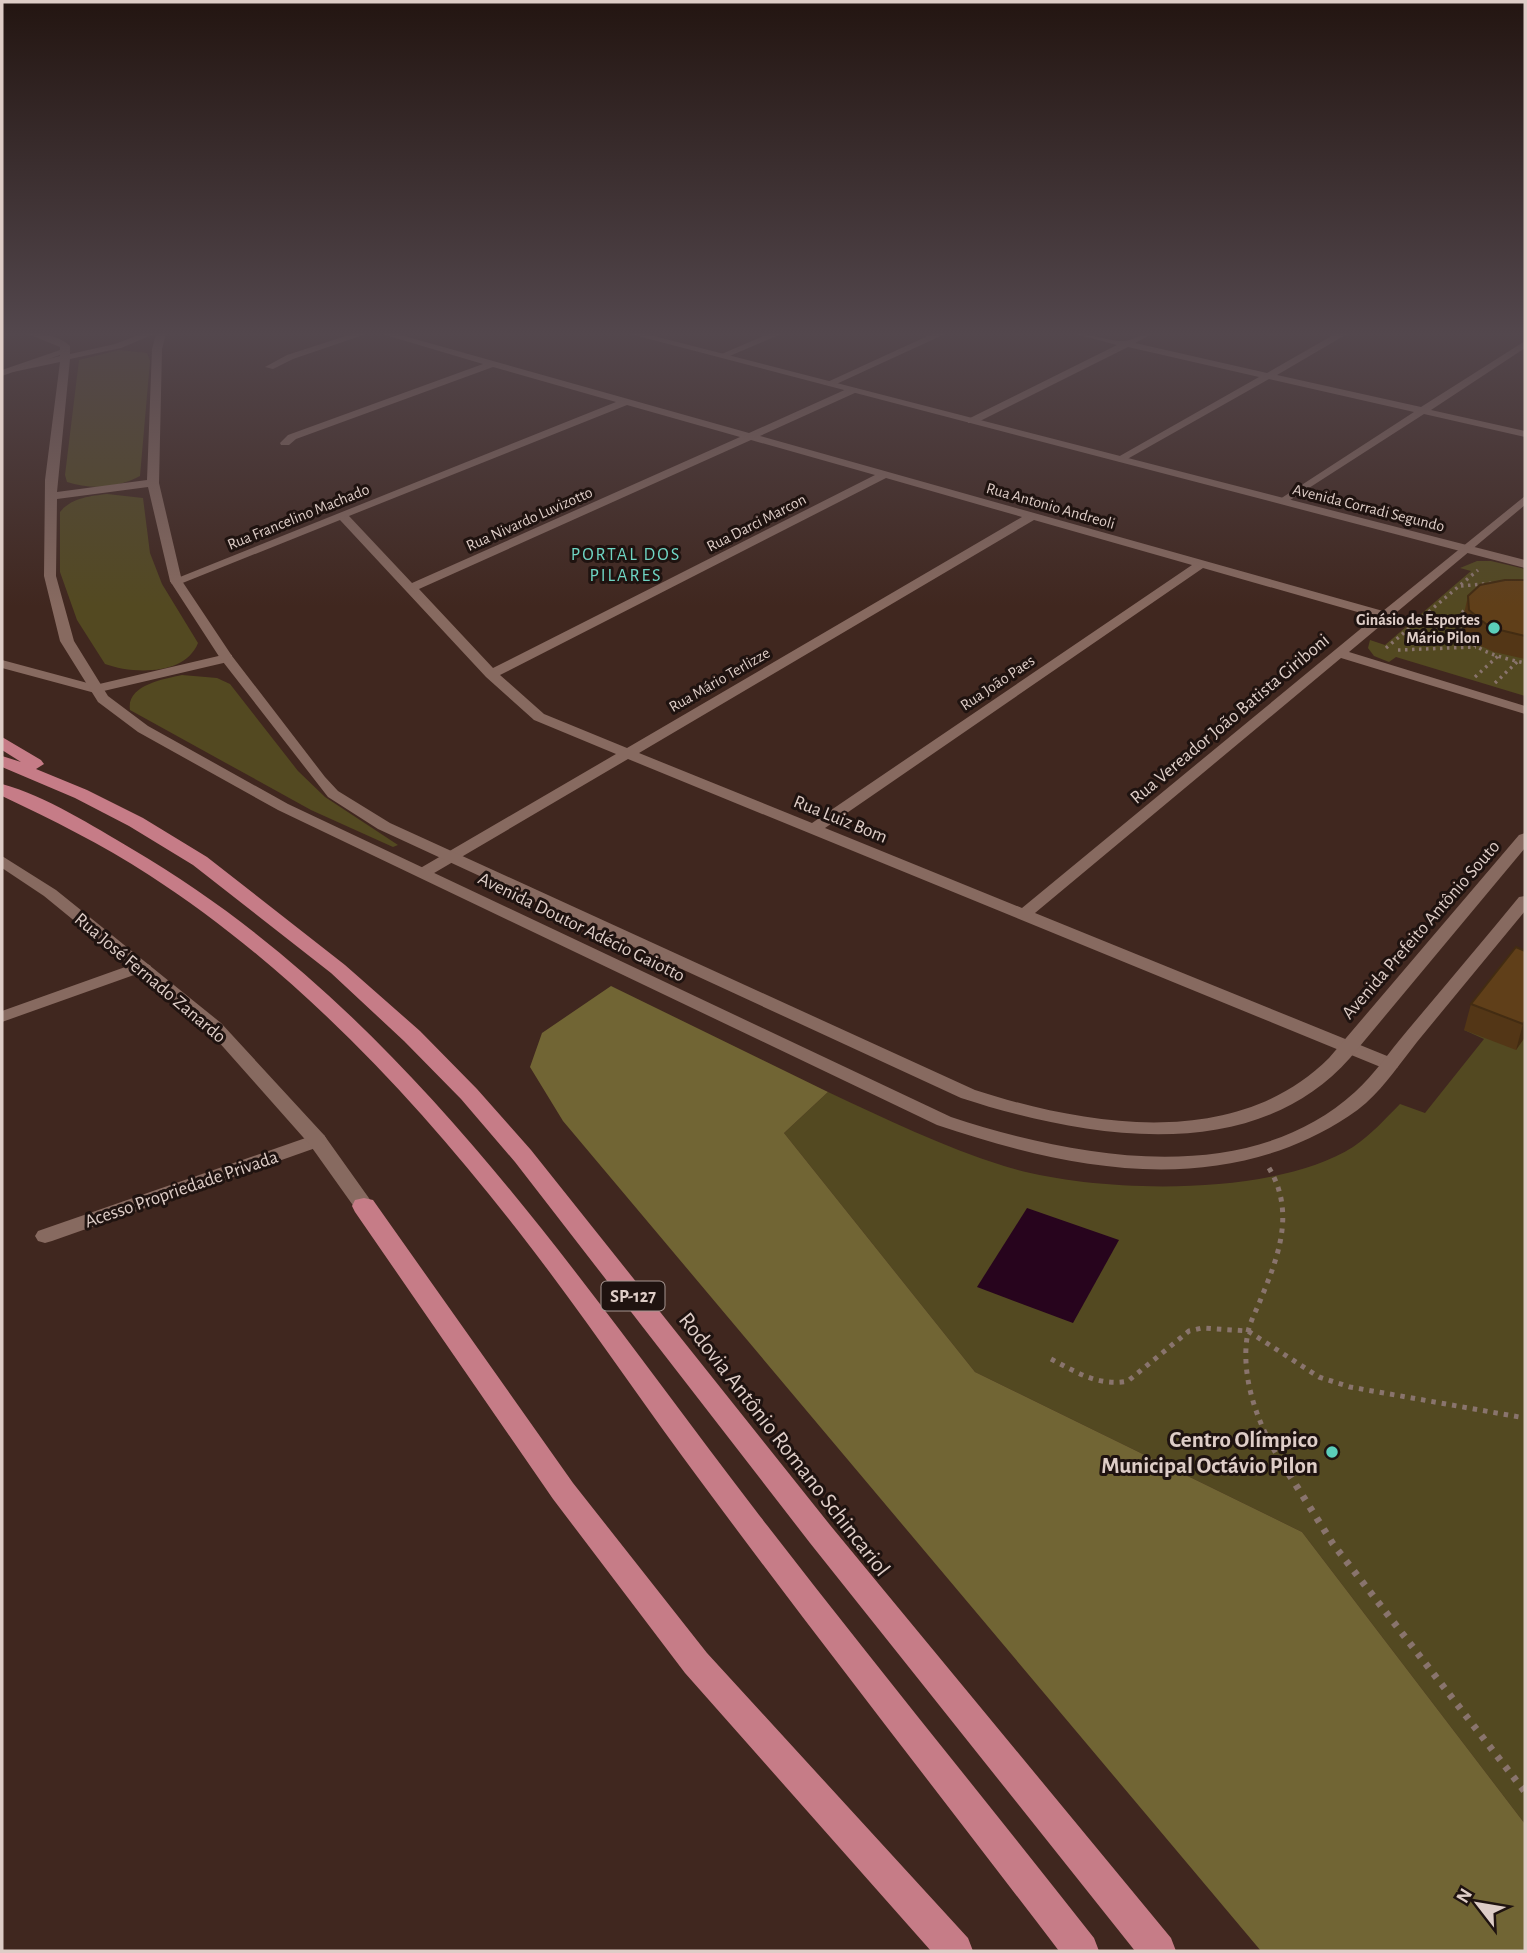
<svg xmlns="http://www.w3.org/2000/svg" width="1527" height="1953" font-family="'Alegreya Sans',sans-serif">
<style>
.green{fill:#534921}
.forest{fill:#716534}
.water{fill:#27041d}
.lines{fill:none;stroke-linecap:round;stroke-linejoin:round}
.path-far2{stroke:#89746d;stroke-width:3.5;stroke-dasharray:2.5 4.5;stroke-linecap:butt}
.path-far1{stroke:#89746d;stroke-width:5;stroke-dasharray:4.5 6;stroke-linecap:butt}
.path{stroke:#89746d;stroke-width:7;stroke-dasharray:5 8;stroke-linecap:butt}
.lane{fill:#876a60;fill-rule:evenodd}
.street{fill:#876a60;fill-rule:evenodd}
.secondary{fill:#876a60;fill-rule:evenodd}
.highway{fill:#c67c87;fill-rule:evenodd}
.wall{fill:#533616}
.shaded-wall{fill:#432c12}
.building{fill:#603f19;stroke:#432c12;stroke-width:2}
.poi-dot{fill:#5bcebb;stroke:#1f1310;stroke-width:2.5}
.labels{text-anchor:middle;stroke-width:6;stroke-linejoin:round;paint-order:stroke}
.far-street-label{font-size:16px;fill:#decdc7;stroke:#1f1310}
.far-poi-label{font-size:16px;font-weight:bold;fill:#decdc7;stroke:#1f1310;text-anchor:end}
.far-neighbourhood-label{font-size:18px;letter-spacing:2px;fill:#6fd6c4;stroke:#1f1310}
.shield{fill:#1f1310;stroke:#a59590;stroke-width:2}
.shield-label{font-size:18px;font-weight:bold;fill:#decdc7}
.street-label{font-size:19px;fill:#decdc7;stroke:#1f1310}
.near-poi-label{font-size:23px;font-weight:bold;fill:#decdc7;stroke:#1f1310;text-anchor:end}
.near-street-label{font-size:23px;fill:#decdc7;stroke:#1f1310}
</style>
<rect width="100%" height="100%" fill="#40271f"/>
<!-- green -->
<path class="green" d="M119,350L147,353L150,361L140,476C118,488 91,490 67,482L65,475L79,360Z
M107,494L143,498L150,553L162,584L198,643C185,676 132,674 105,664L77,620L60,572V512C71,498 90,496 107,494Z
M1477,561H1491L1525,569V696L1396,657L1389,662L1374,656L1368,648L1370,640L1385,645L1471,571L1460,568Z
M182,675L217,678L230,684L298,771L325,797L398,845L393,847L311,810L130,710C126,685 164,679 182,675Z
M1525,979V1824L1302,1532L975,1372L784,1133L828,1092C886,1119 943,1147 1004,1166C1093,1194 1273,1198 1353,1147C1371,1135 1385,1119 1400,1104L1425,1113L1484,1039L1464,1030Z"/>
<!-- forest -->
<path class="forest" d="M611,986L828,1092L784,1133L975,1372L1302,1532L1525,1824V1951H1261L563,1121L530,1067L542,1033Z"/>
<!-- water -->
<path class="water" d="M1027,1208L1119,1240L1073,1323L977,1287Z"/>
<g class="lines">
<!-- path-far2 -->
<path class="path-far2" d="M1461,586L1494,583
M1469,606L1457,617C1461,649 1498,657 1525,663
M1386,648L1478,570
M1398,650L1476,647
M1475,677L1498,656
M1495,683L1517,662"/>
<!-- path-far1 -->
<path class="path-far1" d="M1269,1168C1296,1213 1278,1257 1260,1301C1256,1311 1250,1322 1248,1332C1239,1377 1259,1428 1283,1465
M1051,1359C1076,1372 1099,1387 1128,1381L1189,1331L1202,1328L1248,1331L1319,1377L1350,1387L1525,1418"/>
<!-- path -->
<path class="path" d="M1282,1463L1333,1544L1525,1792"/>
<!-- lane -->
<path class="lane" d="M317,1134L324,1135L327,1140L324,1145L52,1241L45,1243L38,1241L35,1236L38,1231Z"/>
<!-- street -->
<path class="street" d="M352,334H366L293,359L273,369L265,367L287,355Z
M382,334H397L749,433L849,388H857V392L760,436L1383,611L1525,496V505L1349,652L1525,706V714L1341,658L1035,913L1397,1060L1399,1064L1397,1068H1383L628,759L429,876H417L415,873L417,870L616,754L534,720L486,677L340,520L180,584H172L170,581L616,402L493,367L296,439L289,445H281L280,443L288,435L483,364ZM627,405L740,437L412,583L349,516ZM751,440L875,475L493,668L419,589ZM886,478L1022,517L627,748L544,714L500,675ZM1034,520L1192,565L812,823L639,753ZM1203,568L1375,617L1022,908L825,828Z
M768,334H781L725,358L717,356Z
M932,334H945L832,386L823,384Z
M1076,334C1092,334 1108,341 1123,341C1132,341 1139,334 1152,334L1135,343L1267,373L1335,334H1347L1277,375L1421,407L1525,341V348L1431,410L1525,431V437L1424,414L1284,504L1280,503V499L1414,412L1269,379L1122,462L1118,461V457L1259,377L1128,347L976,423H968V419L1117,345Z
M63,349L71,351L2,376V370Z
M227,654L232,655V661L95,693L2,668V660L95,685Z
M142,961L151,966L148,970L2,1022V1011Z"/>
<!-- secondary -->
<path class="secondary" d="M28,334C44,334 58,335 70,346V354L115,344L141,334H154L121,348L70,359L57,492L147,480L152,349L156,334H166L162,349L159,483L182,581L232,656L325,777L338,791L390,823L975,1090C1087,1126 1236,1151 1329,1058L1519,835L1525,833V848L1350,1058C1253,1168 1084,1138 961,1098L378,829L328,797L220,658L170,581L148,487L57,499L56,576L74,641L108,696L148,726L288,804L951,1117C1076,1158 1247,1190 1355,1092C1375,1074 1389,1052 1407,1031C1444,987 1482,942 1519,897L1525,896V911C1489,955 1453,998 1417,1042C1401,1062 1386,1085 1366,1103C1344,1122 1316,1136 1289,1147C1173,1191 1050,1163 937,1125L278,810L138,732L98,702L60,641L44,576L45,480L60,362L13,372L8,369L60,356V347Z
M630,334H646L1525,560V568Z
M2,856L56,890L221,1023L324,1135L371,1201L374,1206L371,1211H357L310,1145L209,1031L44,896L2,868Z"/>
<!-- highway -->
<path class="highway" d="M2,737L41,760L44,764L36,769L87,790L143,818L207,857L345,965L420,1031L477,1089L531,1150L830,1525L1171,1938L1176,1951H1135L810,1543L515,1162L461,1099L404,1041L331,973L193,865L129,826L75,798L2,767V756L21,762L2,750Z
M2,784C46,796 93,826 132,849C399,1005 569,1267 753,1507C865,1653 981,1794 1094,1938L1099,1951H1059C940,1795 819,1641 702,1483C640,1400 583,1314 519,1232C414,1097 294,969 149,875C102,844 52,820 2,796Z
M364,1198L373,1200L573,1483L707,1653L968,1938L973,1951H931L685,1673L553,1499L355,1212L352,1206L355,1200Z"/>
</g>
<!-- wall -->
<path class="wall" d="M1525,580V659L1494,652L1481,646L1464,631L1463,618L1468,596Z
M1516,947L1525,1037L1516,1050L1464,1030L1471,1004Z"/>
<!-- shaded-wall -->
<path class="shaded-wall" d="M1525,1021V1037L1516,1050L1523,1024Z"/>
<!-- building -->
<path class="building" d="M1505,580H1525V636L1500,630L1486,624L1469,610L1468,596L1480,585Z
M1516,947L1525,951V1021L1523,1024L1471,1004Z"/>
<!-- sky -->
<linearGradient id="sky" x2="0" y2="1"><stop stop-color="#231511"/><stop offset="0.55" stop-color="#53474d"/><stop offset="1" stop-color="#53474d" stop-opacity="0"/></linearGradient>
<rect width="1527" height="607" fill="url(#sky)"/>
<!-- markers -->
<g class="poi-dot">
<circle cx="1494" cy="628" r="7"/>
<circle cx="1332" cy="1452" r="7"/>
</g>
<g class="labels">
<!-- far-street labels -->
<g class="far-street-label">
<text transform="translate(1051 505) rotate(16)" y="6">Rua Antonio Andreoli</text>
<text transform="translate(1369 507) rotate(14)" y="6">Avenida Corradi Segundo</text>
<text transform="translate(298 516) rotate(-22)" y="6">Rua Francelino Machado</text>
<text transform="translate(529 518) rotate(-24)" y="6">Rua Nivardo Luvizotto</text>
<text transform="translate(756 522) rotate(-27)" y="6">Rua Darci Marcon</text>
<text transform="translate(719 679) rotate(-30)" y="6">Rua Mário Terlizze</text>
<text transform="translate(997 682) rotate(-34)" y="6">Rua João Paes</text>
</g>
<!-- far-poi labels -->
<g class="far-poi-label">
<text x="1480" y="625">Ginásio de Esportes<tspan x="1480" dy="18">Mário Pilon</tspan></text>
</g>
<!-- far-neighbourhood labels -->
<g class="far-neighbourhood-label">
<text x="626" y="560">PORTAL DOS<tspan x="626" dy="21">PILARES</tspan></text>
</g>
<!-- shield labels -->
<rect class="shield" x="601.5" y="1281.5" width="63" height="29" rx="5"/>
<g class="shield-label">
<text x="633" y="1302">SP-127</text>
</g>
<!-- street labels -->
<g class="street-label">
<text transform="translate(1229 718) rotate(-40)" y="7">Rua Vereador João Batista Giriboni</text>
<text transform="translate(841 818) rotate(22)" y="7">Rua Luiz Bom</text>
<text transform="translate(582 926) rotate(26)" y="7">Avenida Doutor Adécio Gaiotto</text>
<text transform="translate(1420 929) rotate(-49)" y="7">Avenida Prefeito Antônio Souto</text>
<text transform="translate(151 977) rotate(40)" y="7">Rua José Fernado Zanardo</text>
<text transform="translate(181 1188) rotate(-19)" y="7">Acesso Propriedade Privada</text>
</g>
<!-- near-poi labels -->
<g class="near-poi-label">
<text x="1318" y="1447">Centro Olímpico<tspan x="1318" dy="26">Municipal Octávio Pilon</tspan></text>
</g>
<!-- near-street labels -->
<g class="near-street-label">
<text transform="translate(785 1444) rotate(52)" y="8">Rodovia Antônio Romano Schincariol</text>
</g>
</g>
<!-- border -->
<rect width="1527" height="1953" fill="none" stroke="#decdc7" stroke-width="7"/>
<!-- north arrow -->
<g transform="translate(1478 1904) rotate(301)" stroke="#1f1310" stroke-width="5" paint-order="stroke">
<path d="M0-5L12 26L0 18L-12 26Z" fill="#decdc7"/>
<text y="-10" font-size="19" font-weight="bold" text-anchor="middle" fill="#decdc7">N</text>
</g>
</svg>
